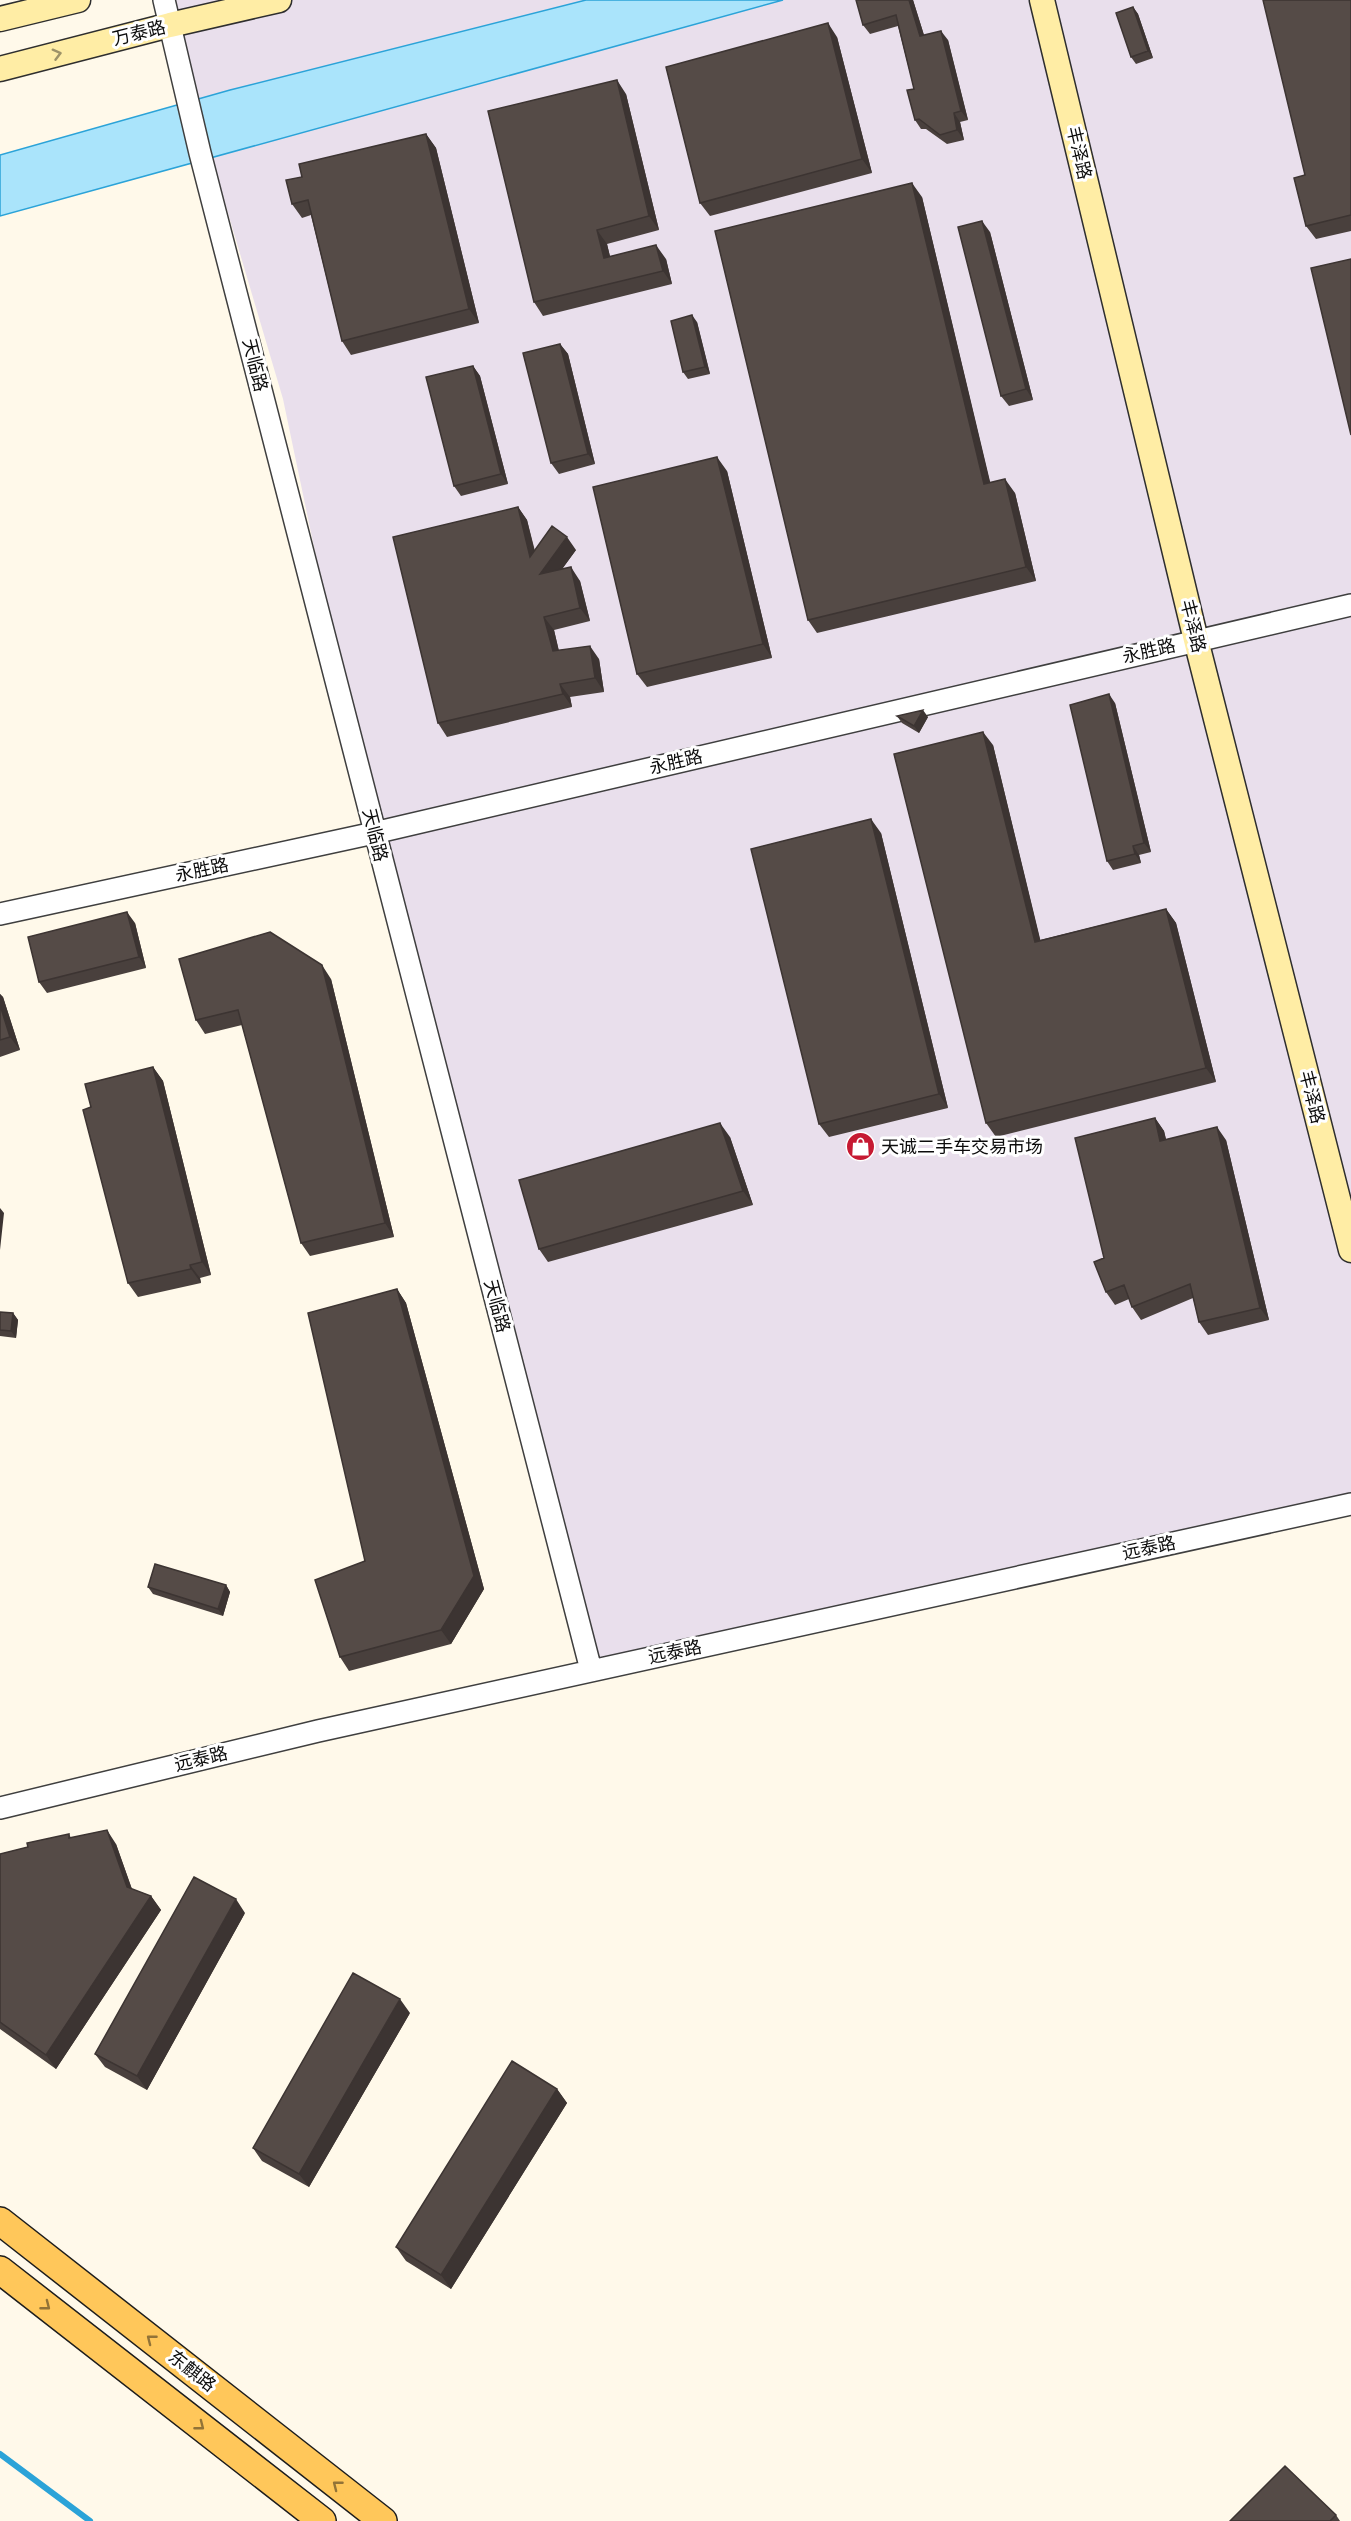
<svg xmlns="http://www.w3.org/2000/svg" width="1351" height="2521" font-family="Bitter,'Noto Sans SC',serif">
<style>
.industrial{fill:#e9dfec}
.water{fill:#aae4fb;stroke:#2ba3d8;stroke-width:1.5}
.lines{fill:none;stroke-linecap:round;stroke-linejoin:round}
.stream{stroke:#2ba3d8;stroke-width:6}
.tertiary-casing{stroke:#3f3f3f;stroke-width:24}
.secondary-casing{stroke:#2e2e2e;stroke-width:27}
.primary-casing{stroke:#1d1d1d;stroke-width:30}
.tertiary{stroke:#fff;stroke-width:21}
.secondary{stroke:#ffeda5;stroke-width:24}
.primary{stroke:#ffc75a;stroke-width:27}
.wall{fill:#49403d}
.shaded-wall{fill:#3c3432}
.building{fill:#554b47;stroke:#3c3432;stroke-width:1.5}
.oneway{stroke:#9e9368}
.oneway2{stroke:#927337}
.labels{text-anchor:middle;stroke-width:6;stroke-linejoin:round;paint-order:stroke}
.street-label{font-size:18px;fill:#0c0c0c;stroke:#fff}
.poi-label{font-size:18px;fill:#0c0c0c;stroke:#fff;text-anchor:start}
</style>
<rect width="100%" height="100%" fill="#fff9ea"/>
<!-- industrial -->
<path class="industrial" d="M165,0H1351V1504L591,1670L374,833L283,399Z"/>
<!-- water -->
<path class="water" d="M586,0H783L0,216V155L230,90Z"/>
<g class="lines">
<!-- stream -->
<path class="stream" d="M0,2454L90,2521"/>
<defs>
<path id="tertiary" d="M164,0L200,153L591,1670
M0,914L374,833L1351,605
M0,1808L318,1731L1351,1504"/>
<path id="secondary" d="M1042,0L1196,640L1351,1250
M0,19L78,0
M0,69L170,25L279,0"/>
<path id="primary" d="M0,2221L383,2521
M0,2270L322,2521"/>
</defs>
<!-- tertiary casing -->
<use href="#tertiary" class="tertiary-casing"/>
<!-- secondary casing -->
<use href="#secondary" class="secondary-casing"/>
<!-- primary casing -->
<use href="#primary" class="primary-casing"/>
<!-- tertiary -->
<use href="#tertiary" class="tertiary"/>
<!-- secondary -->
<use href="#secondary" class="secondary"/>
<!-- primary -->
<use href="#primary" class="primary"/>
</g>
<!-- wall -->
<path class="wall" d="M913,0L924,35L948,40L968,120L960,122L964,140L947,144L926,129H921L915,120L914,89L898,26L870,34L863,25Z
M1351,0V231L1316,239L1306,226Z
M1133,7L1138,14L1153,58L1136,64L1131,57Z
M837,37L872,173L710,216L700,203Z
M626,94L659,230L607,244L610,257L666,259L672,284L543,316L534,302Z
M426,134L436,148L479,323L351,355L342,341L311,215L302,218L292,204L302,177Z
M922,197L990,483L1015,493L1036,581L817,633L808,620Z
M990,232L1033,400L1009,406L1001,396Z
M697,322L710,374L688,379L683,372Z
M560,344L568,354L595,464L559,474L551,463Z
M473,366L480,376L508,484L461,496L454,486Z
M727,471L772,658L647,687L637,674Z
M518,507L527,520L535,551L576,550L562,569L580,581L590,621L554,630L559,651L599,659L604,692L570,697L572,707L447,737L438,723Z
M1115,703L1151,852L1139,855L1141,863L1113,870L1107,861Z
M897,716L928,717L919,733L902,723Z
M993,745L1040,940L1166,909L1176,923L1216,1082L996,1137L986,1123Z
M881,833L948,1108L829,1137L819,1124Z
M135,923L146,968L47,993L39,982Z
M331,979L394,1237L310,1256L301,1243L242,1025L205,1034L196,1020Z
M0,994L3,997L20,1050L0,1057Z
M153,1067L163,1081L211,1275L200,1278L201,1283L138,1297L128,1283L91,1107Z
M1155,1118L1164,1131L1166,1139L1226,1140L1269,1320L1208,1335L1199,1322L1193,1298L1141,1320L1132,1307L1129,1299L1115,1305L1106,1292L1104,1258Z
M730,1137L753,1205L548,1262L539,1249Z
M397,1289L406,1303L484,1589L451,1644L349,1671L340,1657L365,1561Z
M0,1312L13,1313L18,1320L16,1338L0,1336Z
M226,1585L230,1592L223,1616L153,1594L148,1587Z
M69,1834L71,1838L116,1844L132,1889L151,1896L161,1910L56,2069L0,2029V1854L28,1847Z
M245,1913L147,2090L105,2067L95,2054Z
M410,2013L309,2187L262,2161L253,2148Z
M557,2089L567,2103L451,2289L406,2261L396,2247Z
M1336,2515L1340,2521H1230Z"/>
<!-- shaded-wall -->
<path class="shaded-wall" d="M909,0H913L927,45L920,36Z
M1133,7L1138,14L1153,58L1148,51Z
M828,23L837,37L872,173L862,159Z
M941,31L948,40L968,120L961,111Z
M617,80L626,94L659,230L649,216Z
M954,113L960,122L964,140L957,130Z
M426,134L436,148L479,323L469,309Z
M912,183L922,197L994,498L984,484Z
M982,221L990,232L1033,400L1026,389Z
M597,230L607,244L614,272L604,258Z
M656,245L666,259L672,284L663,271Z
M692,315L697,322L710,374L705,367Z
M560,344L568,354L595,464L588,454Z
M473,366L480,376L508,484L501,474Z
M717,457L727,471L772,658L763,644Z
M1005,479L1015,493L1036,581L1026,567Z
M518,507L527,520L539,570L530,557Z
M567,537L576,550L549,587L540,574Z
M571,567L580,581L590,621L580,608Z
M544,617L554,630L562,665L553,651Z
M590,646L599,659L604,692L595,678Z
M560,684L570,697L572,707L563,694Z
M1109,694L1115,703L1151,852L1144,843Z
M923,710L928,717L919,733L914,726Z
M983,732L993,745L1044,955L1035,942Z
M871,819L881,833L948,1108L939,1094Z
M1133,846L1139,855L1141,863L1135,854Z
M1166,909L1176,923L1216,1082L1206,1068Z
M127,912L135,923L146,968L139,957Z
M322,965L331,979L394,1237L385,1223Z
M0,994L3,997L20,1050L10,1037L0,1005Z
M153,1067L163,1081L211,1275L202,1262Z
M1155,1118L1164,1131L1169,1153L1160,1141Z
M720,1123L730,1137L753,1205L743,1191Z
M1217,1127L1226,1140L1269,1320L1260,1308Z
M0,1208L4,1213L0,1250Z
M190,1265L200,1278L201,1283L191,1269Z
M397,1289L406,1303L484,1589L451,1644L441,1630Z
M13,1313L18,1320L16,1338L11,1331Z
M226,1585L230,1592L223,1616L218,1609Z
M107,1830L116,1844L136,1901L127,1887Z
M151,1896L161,1910L56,2069L46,2055Z
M236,1899L245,1913L147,2090L137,2076Z
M400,1999L410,2013L309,2187L299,2174Z
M557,2089L567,2103L451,2289L441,2275Z"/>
<!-- building -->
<path class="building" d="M856,0H909L920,36L941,31L961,111L954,113L957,130L940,135L919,119L915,120L907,90L914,89L896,15L863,25Z
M1263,0H1351V215L1306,226L1294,178L1305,175Z
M1133,7L1148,51L1131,57L1116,13Z
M828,23L862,159L700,203L666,67Z
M617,80L649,216L597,230L604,258L656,245L663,271L534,302L488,111Z
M426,134L469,309L342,341L308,200L292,204L286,180L302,177L299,164Z
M912,183L984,484L1005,479L1026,567L808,620L715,231Z
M982,221L1026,389L1001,396L958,227Z
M1351,259V435L1311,268Z
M692,315L705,367L683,372L671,321Z
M560,344L588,454L551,463L523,353Z
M473,366L501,474L454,486L426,377Z
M717,457L763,644L637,674L593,487Z
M518,507L530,557L552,526L567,537L540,574L571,567L580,608L544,617L553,651L590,646L595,678L560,684L563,694L438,723L393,537Z
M1109,694L1144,843L1133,846L1135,854L1107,861L1070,705Z
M923,710L914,726L897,716Z
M983,732L1035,942L1166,909L1206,1068L986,1123L894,754Z
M871,819L939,1094L819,1124L751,849Z
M127,912L139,957L39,982L28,937Z
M270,932L322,965L385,1223L301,1243L238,1010L196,1020L179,959Z
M0,1005L10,1037L0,1040Z
M153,1067L202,1262L190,1265L191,1269L128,1283L83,1110L91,1107L85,1084Z
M1155,1118L1160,1141L1217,1127L1260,1308L1199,1322L1190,1284L1132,1307L1124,1285L1106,1292L1094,1262L1104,1258L1075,1138Z
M720,1123L743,1191L539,1249L519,1180Z
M397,1289L474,1576L441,1630L340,1657L315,1580L365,1561L308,1313Z
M0,1312L13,1313L11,1331L0,1330Z
M155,1564L226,1585L218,1609L148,1587Z
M107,1830L127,1887L151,1896L46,2055L0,2022V1854L28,1847L27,1843L69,1834V1838Z
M194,1877L236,1899L137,2076L95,2054Z
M353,1973L400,1999L299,2174L253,2148Z
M512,2061L557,2089L441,2275L396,2247Z
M1285,2466L1336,2515L1330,2521H1230Z"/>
<!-- one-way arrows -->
<defs><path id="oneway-chevron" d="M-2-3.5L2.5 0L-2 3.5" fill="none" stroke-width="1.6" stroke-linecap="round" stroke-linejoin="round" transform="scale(1.5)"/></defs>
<use class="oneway" href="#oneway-chevron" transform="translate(57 54) rotate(-15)"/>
<g class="oneway2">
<use href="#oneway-chevron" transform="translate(46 2306) rotate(38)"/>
<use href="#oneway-chevron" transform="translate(151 2339) rotate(-142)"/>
<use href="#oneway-chevron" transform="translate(200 2426) rotate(38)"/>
<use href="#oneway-chevron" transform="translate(337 2485) rotate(-142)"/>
</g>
<!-- icons -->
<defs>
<symbol id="shop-disc" viewBox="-11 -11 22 22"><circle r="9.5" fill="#c61932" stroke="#fff"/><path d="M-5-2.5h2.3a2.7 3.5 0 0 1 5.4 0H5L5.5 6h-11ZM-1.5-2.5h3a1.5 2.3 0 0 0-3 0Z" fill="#fff"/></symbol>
</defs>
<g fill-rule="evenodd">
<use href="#shop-disc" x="844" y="1130" width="33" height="33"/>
</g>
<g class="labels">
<!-- street labels -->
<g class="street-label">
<text transform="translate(139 33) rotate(-14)" y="6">万泰路</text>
<text transform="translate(1079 153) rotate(77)" y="6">丰泽路</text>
<text transform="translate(255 365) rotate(76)" y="6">天临路</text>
<text transform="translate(1193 626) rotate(76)" y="6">丰泽路</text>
<text transform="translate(1149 651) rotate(-13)" y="6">永胜路</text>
<text transform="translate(676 762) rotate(-13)" y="6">永胜路</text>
<text transform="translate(375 835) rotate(76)" y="6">天临路</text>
<text transform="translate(202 870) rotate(-12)" y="6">永胜路</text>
<text transform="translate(1312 1097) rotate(76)" y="6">丰泽路</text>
<text transform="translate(497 1306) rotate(75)" y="6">天临路</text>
<text transform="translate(1149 1548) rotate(-12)" y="6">远泰路</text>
<text transform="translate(675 1652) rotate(-12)" y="6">远泰路</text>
<text transform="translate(201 1759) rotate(-14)" y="6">远泰路</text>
<text transform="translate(192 2371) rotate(38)" y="6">东麒路</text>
</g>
<!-- poi labels -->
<g class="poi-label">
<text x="881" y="1153">天诚二手车交易市场</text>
</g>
</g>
</svg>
